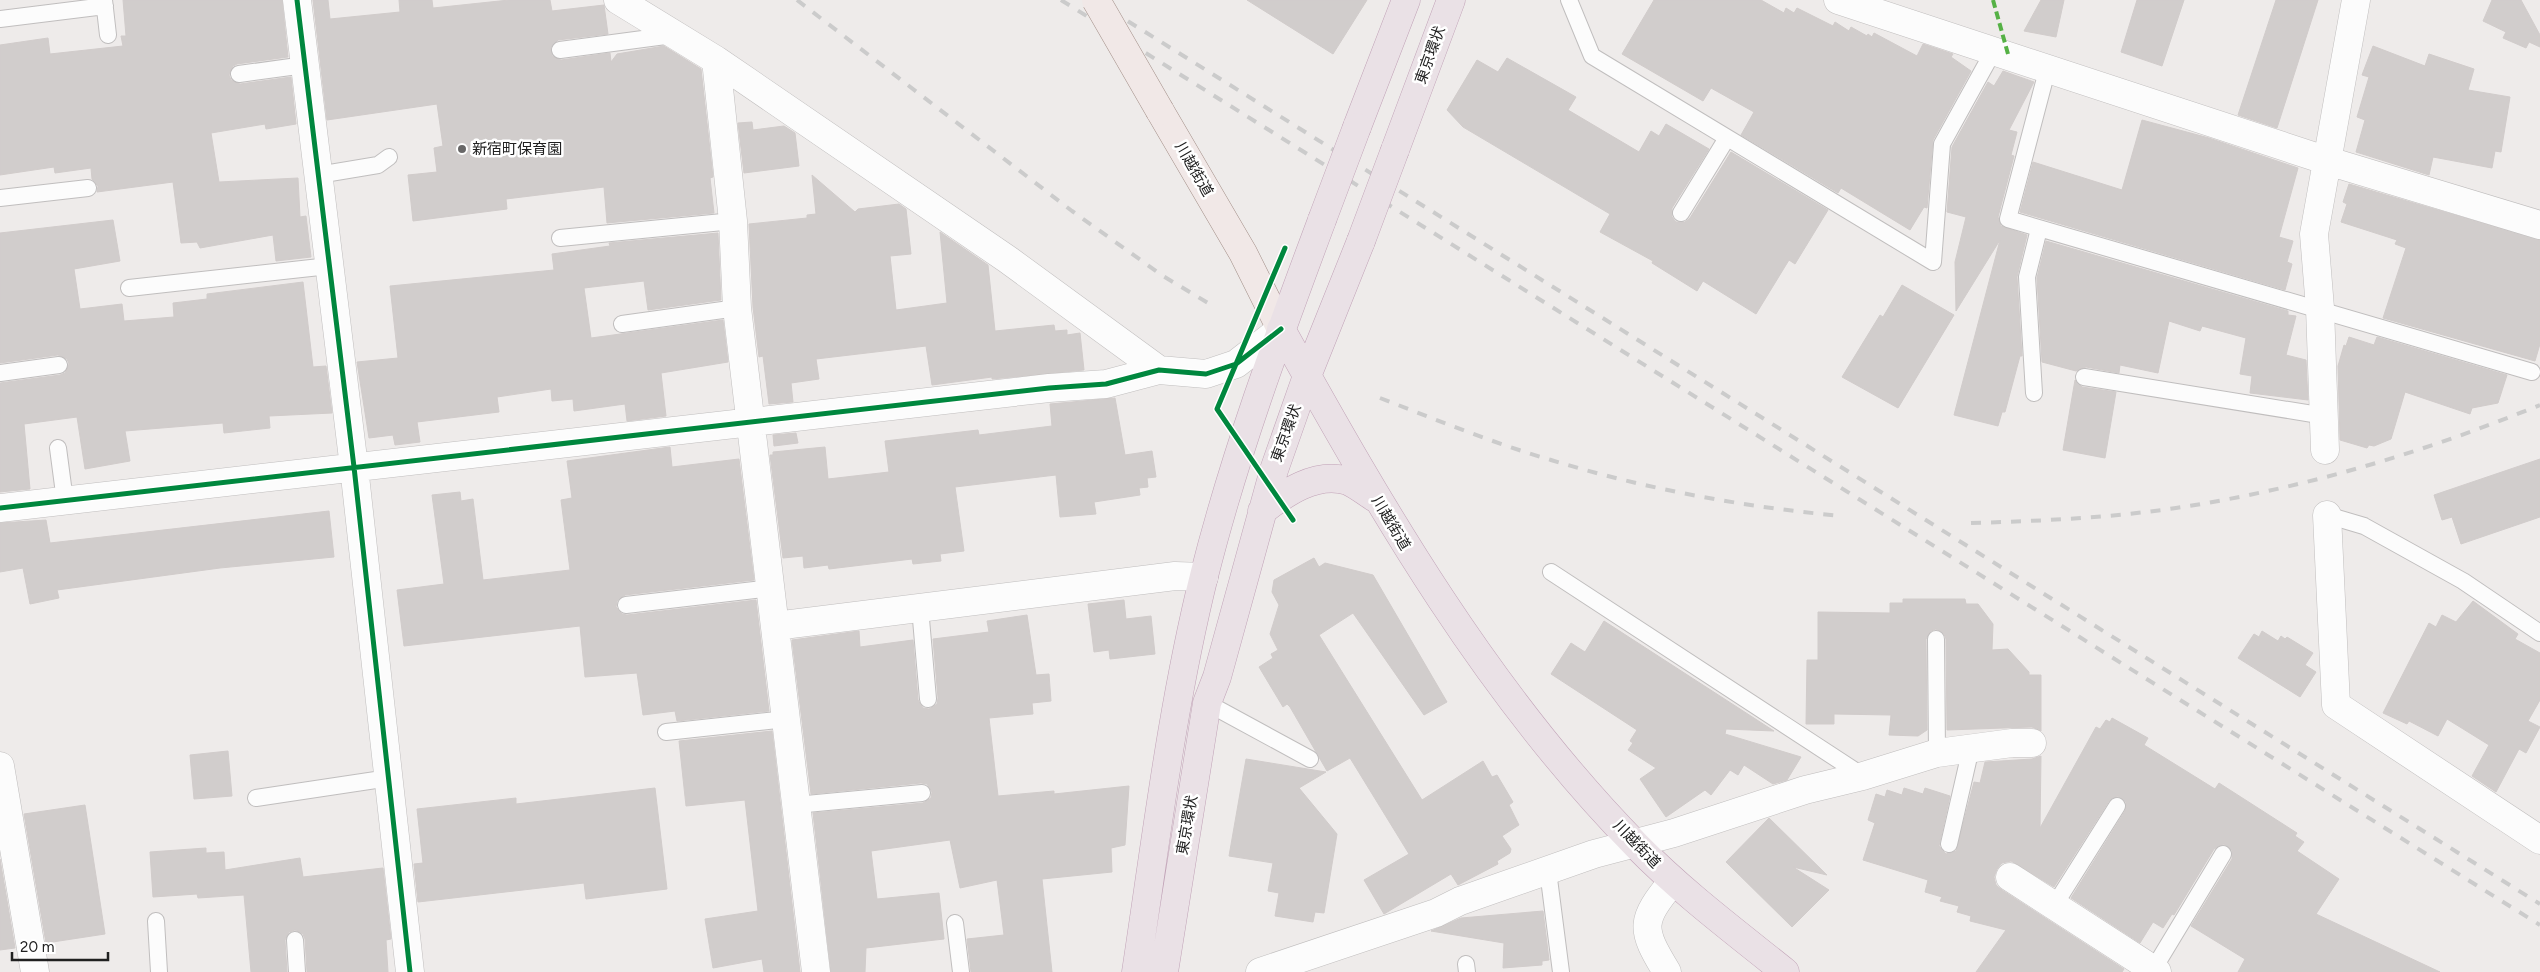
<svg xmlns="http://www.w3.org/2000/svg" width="2540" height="972" font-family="Figtree,'Noto Sans JP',sans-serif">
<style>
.building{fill:#d1cdcc;stroke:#d1cccb}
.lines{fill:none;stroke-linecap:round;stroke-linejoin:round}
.lane-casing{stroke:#c0bebe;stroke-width:18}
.street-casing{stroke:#c0bebe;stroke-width:29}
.primary-casing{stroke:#a38f88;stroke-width:29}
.highway-casing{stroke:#c1a2b7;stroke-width:29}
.lane{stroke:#fcfcfc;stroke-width:16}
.street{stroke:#fcfcfc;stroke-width:28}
.primary{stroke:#f1e8e7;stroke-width:28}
.highway{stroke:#eae1e6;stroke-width:28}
.rail{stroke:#cbcbcb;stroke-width:4;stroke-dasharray:10 10;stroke-linecap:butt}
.primary-bridge-casing{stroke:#a38f88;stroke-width:29;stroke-linecap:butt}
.highway-bridge-casing{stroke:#c1a2b7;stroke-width:29;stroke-linecap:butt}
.primary-bridge{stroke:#f1e8e7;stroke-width:28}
.highway-bridge{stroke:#eae1e6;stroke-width:28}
.quiet{stroke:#55b145;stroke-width:4;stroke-dasharray:8 4;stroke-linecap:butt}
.cycleway-casing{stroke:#fff;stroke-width:8}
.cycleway{stroke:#00873e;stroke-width:5}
.poi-dot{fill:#686767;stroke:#fff;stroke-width:2}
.labels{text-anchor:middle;stroke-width:5;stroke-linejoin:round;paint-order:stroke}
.street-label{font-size:15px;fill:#202020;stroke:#fff}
.poi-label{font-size:15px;fill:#202020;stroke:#fff;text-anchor:start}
</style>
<rect width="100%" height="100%" fill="#eeebea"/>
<!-- building -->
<path class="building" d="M123,0H282L288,57L237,64L233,66L229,75L231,80L240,84L291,77L296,124L266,129L265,124L211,133L219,182L298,178L300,217L306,216L311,257L276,261L273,235L200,248L197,242L181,243L173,182L97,192L98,186L92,179L91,168L55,173L54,167L0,175V45L48,38L50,54L123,46L121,36H126Z
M313,0H328L330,19L400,12L399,0H432L433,8L509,0H550L552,11L604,5L608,34L558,40L551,47L552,56L561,60L610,53L611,62L617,54L664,46L701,69L713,177L710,178L714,213L607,223L604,187L506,199L507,209L413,221L408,175L437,172L434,148L443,146L437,104L327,120Z
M1247,0H1367L1333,54Z
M1654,0H1761L1784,13L1786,8L1794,13L1797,8L1833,26L1835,22L1849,31L1851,27L1867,36L1868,34L1872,37L1874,33L1917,56L1923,44L1953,54L1951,57L1971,71L1933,140L1927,208L1924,207L1910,230L1841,188L1838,193L1741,135L1754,112L1711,88L1703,101L1622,54Z
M2041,0H2064L2056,37L2024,31Z
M2137,0H2184L2162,66L2121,52Z
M2276,0H2318L2277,128L2238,115Z
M2492,0H2521L2540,35V47L2529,42L2526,48L2503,38L2506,32L2483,21Z
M2373,46L2425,66L2429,54L2474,69L2468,90L2510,97L2501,152L2495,151L2492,168L2433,157L2429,175L2356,152L2365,120L2357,117L2369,77L2362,75Z
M1507,58L1576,97L1568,110L1639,152L1651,131L1659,136L1666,124L1709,149L1672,208V217L1676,222H1685L1690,218L1731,152L1828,210L1795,264L1789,260L1756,314L1703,281L1697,291L1652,263L1653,261L1600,232L1610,214L1463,127L1447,110L1477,60L1498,72Z
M2003,71L2034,82L2009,130L2017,132L2011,155L2014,156L1998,217L2001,226L2027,235L2017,277L2022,356H2020L2005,412H2002L1998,426L1954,415L2000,240L1956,311L1955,262L1966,217L1947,212L1952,147L1988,82L1994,86Z
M2142,120L2209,138L2298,168L2279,237L2293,241L2287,262L2292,264L2285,290L2020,212L2033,162L2122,190Z
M752,122L753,130L784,126L795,133L799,166L744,173L738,123Z
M812,175L855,212L858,209L899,204L906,209L911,254L890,256L896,310L947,303L940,232L988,265L995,331L1054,325L1055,331L1067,330V335L1080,333L1084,370L992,379V377L932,385L926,346L816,359L819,379L791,383L793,402L769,404L763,356L759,357L753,307L749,224L807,218V215L816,214Z
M2349,184L2540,240V344L2535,361L2383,318L2406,248L2395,244L2397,240L2341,222L2347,204L2343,202Z
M113,220L120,261L74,269L80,309L122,304L124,321L174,317L173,303L207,299V294L303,282L313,367L326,366L332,413L269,416L270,428L224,433L223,423L125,431L130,461L85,469L77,417L24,424L30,489L0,492V383L60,375L65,373L69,364L67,359L58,355L0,363V233Z
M718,233L721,300L648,310L644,281L584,288L591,338L723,320L728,362L661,373L666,416L627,421L625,404L574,411L573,399L552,401L551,389L497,397L499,412L417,422L420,442L395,445L393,435L369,438L357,362L398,358L390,286L554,270L552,254L610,246L609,243Z
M2046,241L2288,311V315L2296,316L2286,355L2306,360L2308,400L2250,393L2252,376L2240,374L2246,338L2202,326L2200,331L2169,321L2158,373L2120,365L2119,373L2086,367L2076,371L2042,362L2037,278Z
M1902,285L1954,315L1898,408L1842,377L1880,315L1883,317Z
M2349,337L2374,345L2377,337L2507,375L2498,403L2472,408L2470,414L2405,392L2391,439L2374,446L2369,445L2367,448L2340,440L2338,366L2344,345L2346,346Z
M2075,380L2082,387L2116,392L2105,458L2063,450Z
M1115,398L1125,455L1152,451L1156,477L1147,478L1148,487L1139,488L1140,495L1094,502L1096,514L1060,517L1056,475L955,487L964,551L940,554L941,561L913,564L912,559L829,569L828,565L804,568L803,556L783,558L770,455H773V452L825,447L828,479L889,472L885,441L978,430L979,435L1052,426L1050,404Z
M796,433L798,443L774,446L773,435Z
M670,447L672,467L739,459L754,580L625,595L617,601L616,607L622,614L627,615L756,600L769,711L677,721L675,711L643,715L637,673L585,677L580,626L404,646L397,590L444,584L432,495L460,492L461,501L473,499L483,580L570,570L561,500L572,498L567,461Z
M2540,459V517L2461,544L2452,517L2442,520L2434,495Z
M329,511L334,557L220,568L57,590L59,598L30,604L23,568L0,572V523L46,520L50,543Z
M1314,558L1319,567L1325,563L1373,575L1447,702L1424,715L1353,613L1319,635L1422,800L1483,761L1492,777L1497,775L1513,802L1509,805L1519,825L1502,836L1511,849L1510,853L1497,861L1498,864L1458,885L1451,874L1384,914L1364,880L1409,854L1350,758L1327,771L1290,707L1287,704L1283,707L1259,667L1273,658L1271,654L1278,650L1270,634L1279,605L1272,592L1274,580Z
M1903,599H1965L1966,604H1978L1993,624L1992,650L2008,649L2029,672V675H2041V731L2032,727L1947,730L1946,639L1944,634L1936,629L1931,631L1926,639L1927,730L1918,736L1889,735L1891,715L1834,714V724H1806L1807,660H1818V612L1890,613V603H1903Z
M1124,600L1126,619L1151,616L1155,654L1110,659L1109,650L1094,652L1088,604Z
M2473,601L2518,634L2515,639L2540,653V700L2528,721L2540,727L2526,753L2519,749L2496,792L2472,776L2489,745L2447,719L2438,736L2409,721L2407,724L2383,713L2429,623L2436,627L2442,615L2456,622Z
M1027,615L1036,675L1049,674L1051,701L1032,703L1033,714L989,718L998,796L1054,791V794L1129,786L1125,845L1111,848L1112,872L1042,879L1052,972H971L967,939L1004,935L997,880L960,888L950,840L871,851L877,899L939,893L944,939L866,948L865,972H831L813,813L923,803L931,798L932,792L927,784L921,783L811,794L792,640L859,631L860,647L913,640L918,700L923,708L929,709L937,704L938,698L933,639L989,632L987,621Z
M1604,621L1774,731L1726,729L1725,734L1801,757L1787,780L1773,784L1744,765L1738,775L1730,770L1711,795L1705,790L1666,817L1640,779L1656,768L1628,750L1633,743L1630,741L1637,730L1551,674L1571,643L1585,652Z
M2262,631L2278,641L2281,636L2285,639L2287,637L2313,653L2305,665L2316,672L2300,697L2238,658L2254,634L2259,637Z
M2112,718L2148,738L2144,745L2215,789L2219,783L2297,833L2295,836L2304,842L2297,851L2339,879L2316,914L2440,972H2238L2245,959L2191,926L2232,859V850L2224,844L2214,849L2174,915L2172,914L2163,928L2153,922L2140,943L2071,898L2125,811L2126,802L2118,796L2109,801L2054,887L2011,861L2002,863L1997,869L1994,877L1996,885L2002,890L2124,969L2122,972H1976L2006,930L1970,921L1971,916L1957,912L1959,906L1940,901L1942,897L1925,892L1928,880L1863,860L1875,823L1868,820L1876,794L1885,797L1887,790L1902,795L1904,788L1923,794L1925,788L1950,796L1939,846L1946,854L1956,851L1974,782L1980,783L1985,762L2032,759L2041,756L2040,828L2096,727L2100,729L2106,720L2110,722Z
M772,731L800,972H764L762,959L713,968L705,919L758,911L745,800L686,806L679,741Z
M228,751L232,796L194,799L190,755Z
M1246,759L1326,772L1299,788L1337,834L1324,913L1315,912L1313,922L1275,916L1279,893L1268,891L1273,863L1229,856Z
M655,788L667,889L586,899L584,883L418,902L414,864L423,863L417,809L516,798V804Z
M85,805L105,934L46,943L24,814Z
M1769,818L1827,875L1793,867L1829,890L1792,927L1726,862Z
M206,848V853L224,852L225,870L300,858L303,877L383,868L391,939L386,940L388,972H307L305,939L303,934L295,930L289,932L285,940L287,972H251L244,895L198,898L197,894L153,897L150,852Z
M0,859L15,948L0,950Z
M1543,911L1549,960L1542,961V965L1503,968L1504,943L1431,931L1461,918Z"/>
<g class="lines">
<defs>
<path id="lane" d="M104,0L108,35
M1569,0L1592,56L1933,262L1942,144L1994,50
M0,19L105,6
M560,50L673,35
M2048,67L2008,219L2532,372
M239,74L305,65
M318,175L378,165L389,157
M0,198L88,188
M1681,213L1727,138
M560,238L733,221
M129,288L329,266
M622,324L737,308
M0,373L59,365
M2084,377L2325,416
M2034,393L2027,277L2039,229
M58,448L65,501
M2327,515L2364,526L2463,581L2540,633
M1551,572L1863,776
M626,605L771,588
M920,608L928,699
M1936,639L1937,753
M1207,703L1310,759
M666,732L786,719
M256,798L389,778
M796,805L922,793
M1949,844L1971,748
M1548,871L1561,972
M2054,906L2117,806
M156,921L159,972
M955,923L961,972
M295,940L297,972
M1466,964L1467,972
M2153,970L2223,854"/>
<path id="street" d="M297,0L354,467L410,972
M618,0L716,60L1007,259L1159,370
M1838,0L2328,161L2540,225
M716,60L733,221L737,308L816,972
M2325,450L2320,308L2314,234L2356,0
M0,508L1049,388L1106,384L1159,370L1206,374L1236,364L1281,329
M2327,515L2336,705L2540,840
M775,626L1175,576L1204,577
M0,766L35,972
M2010,877L2157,972
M1260,972L1436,913L1460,901L1594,854L1674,833L1805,790L1863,776L1937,753L2012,743H2032
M1667,972C1640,928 1640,921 1673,881"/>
<path id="primary" d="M1160,111L1243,253L1281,329"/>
<path id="highway" d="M1357,127L1406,0
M1395,150L1451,0
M1281,329C1383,513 1488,694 1637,846C1682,892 1734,931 1785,972
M1262,511C1285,493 1316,471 1348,481C1357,485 1367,493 1375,498
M1136,972C1156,840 1172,705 1204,576C1235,453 1278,338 1322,220
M1164,972L1207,703L1217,677L1274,470L1307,376L1361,241"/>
</defs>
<!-- lane casing -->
<use href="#lane" class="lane-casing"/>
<!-- street casing -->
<use href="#street" class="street-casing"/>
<!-- primary casing -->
<use href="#primary" class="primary-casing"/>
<!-- highway casing -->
<use href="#highway" class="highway-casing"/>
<!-- lane -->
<use href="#lane" class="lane"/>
<!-- street -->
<use href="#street" class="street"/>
<!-- primary -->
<use href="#primary" class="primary"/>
<!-- highway -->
<use href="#highway" class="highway"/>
<!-- rail -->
<path class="rail" d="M797,0L1072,211L1163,276L1208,303
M1061,0L2540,925
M1094,0L2540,904
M1380,398C1437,420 1493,443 1551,460C1646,489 1743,507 1842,516
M1971,523C2040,521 2108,518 2176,508C2302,489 2422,453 2540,405"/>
<defs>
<path id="primary-bridge" d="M1096,0L1160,111"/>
<path id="highway-bridge" d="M1322,220L1357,127
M1361,241L1395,150"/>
</defs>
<!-- primary-bridge casing -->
<use href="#primary-bridge" class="primary-bridge-casing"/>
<!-- highway-bridge casing -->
<use href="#highway-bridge" class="highway-bridge-casing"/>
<!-- primary-bridge -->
<use href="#primary-bridge" class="primary-bridge"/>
<!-- highway-bridge -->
<use href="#highway-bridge" class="highway-bridge"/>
<!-- quiet -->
<path class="quiet" d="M1993,0L2008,54"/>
<defs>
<path id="cycleway" d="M297,0L354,467L410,972
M1285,248L1217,409L1293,520
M0,508L1049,388L1106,384L1159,370L1206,374L1236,364L1281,329"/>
</defs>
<!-- cycleway casing -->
<use href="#cycleway" class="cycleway-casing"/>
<!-- cycleway -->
<use href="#cycleway" class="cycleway"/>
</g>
<!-- markers -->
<circle class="poi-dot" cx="462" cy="149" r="5"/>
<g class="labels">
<!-- street labels -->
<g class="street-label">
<text transform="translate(1430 55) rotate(-70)" y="5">東京環状</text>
<text transform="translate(1194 169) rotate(60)" y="5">川越街道</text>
<text transform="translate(1286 433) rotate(-70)" y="5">東京環状</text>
<text transform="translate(1391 523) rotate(59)" y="5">川越街道</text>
<text transform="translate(1187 825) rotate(-80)" y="5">東京環状</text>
<text transform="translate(1637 844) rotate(46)" y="5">川越街道</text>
</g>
<!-- poi labels -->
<g class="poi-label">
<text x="472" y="154">新宿町保育園</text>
</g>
</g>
<!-- scale -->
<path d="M12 952v8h96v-8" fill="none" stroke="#202020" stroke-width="2.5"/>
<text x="20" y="952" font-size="15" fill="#202020" stroke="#ffffff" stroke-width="4" paint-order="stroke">20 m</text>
</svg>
